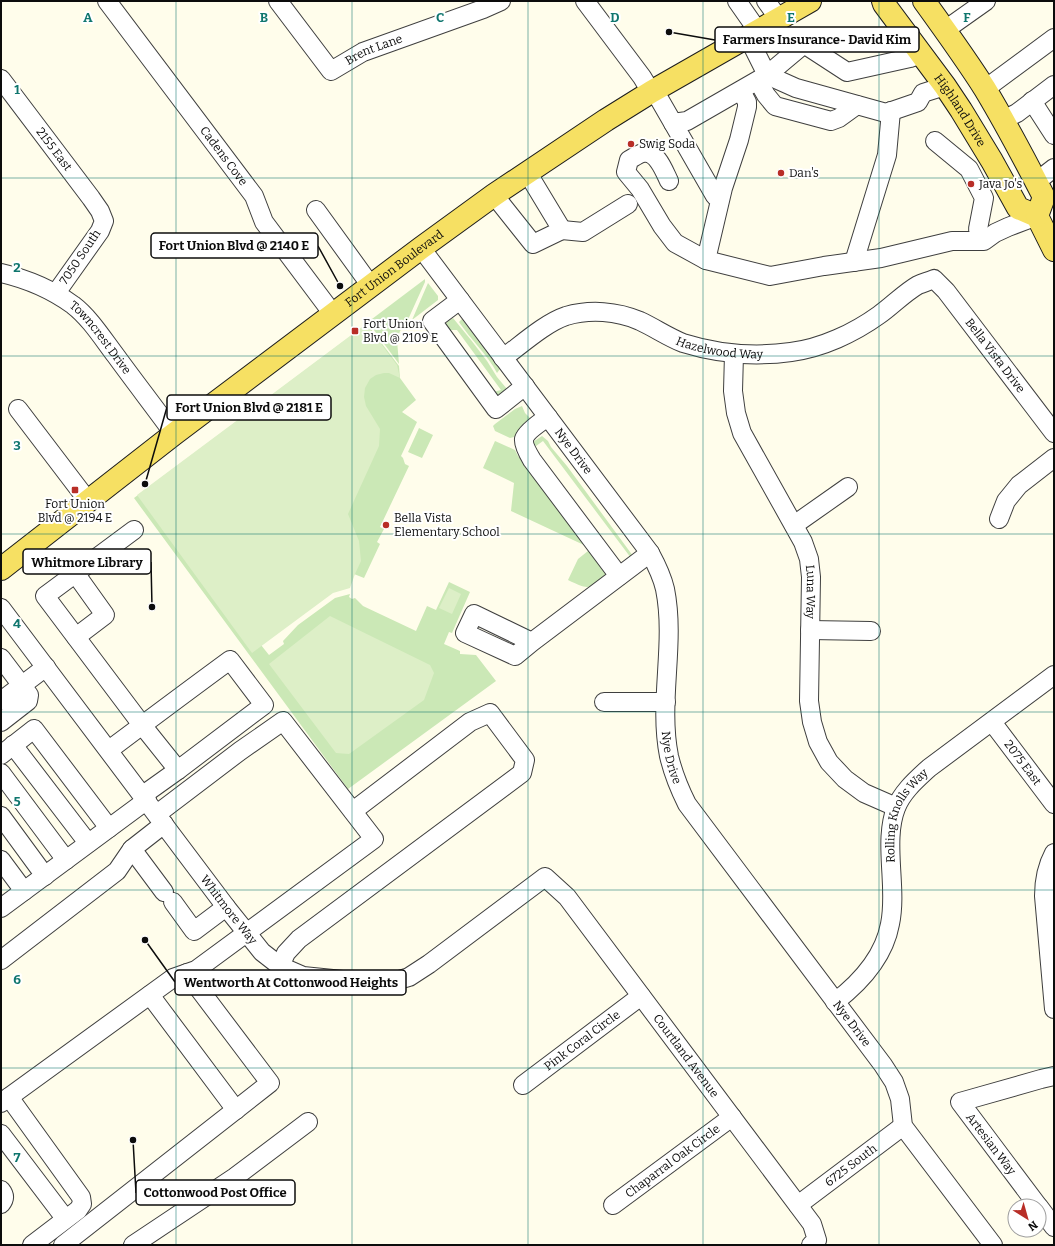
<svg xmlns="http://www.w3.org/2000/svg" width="1055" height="1246" font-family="Bitter,serif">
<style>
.green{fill:#cbe8b6}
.pitch{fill:#ddefc7}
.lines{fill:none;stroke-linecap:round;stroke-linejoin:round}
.minor-casing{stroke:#3f3f3f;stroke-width:20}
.major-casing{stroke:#1d1d1d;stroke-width:24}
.minor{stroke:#fff;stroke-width:18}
.major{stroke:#f6e063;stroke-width:22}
.grid{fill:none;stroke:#0f766e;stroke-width:1;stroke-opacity:0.55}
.poi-dot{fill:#b82e27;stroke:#fff;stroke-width:1.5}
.labels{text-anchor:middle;stroke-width:4;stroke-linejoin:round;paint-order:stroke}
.street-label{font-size:12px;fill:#0c0c0c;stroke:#fff}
.poi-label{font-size:12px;fill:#0c0c0c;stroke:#fff;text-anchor:start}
.grid-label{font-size:13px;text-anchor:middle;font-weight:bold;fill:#0f766e;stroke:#fff;stroke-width:4;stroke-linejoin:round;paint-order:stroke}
.leader{fill:none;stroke:#0c0c0c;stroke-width:1.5}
.callout-dot{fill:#0c0c0c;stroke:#fff;stroke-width:1.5}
.callout{fill:#fff;stroke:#0c0c0c;stroke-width:1.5}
.callout-label{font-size:13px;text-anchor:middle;font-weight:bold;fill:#0c0c0c}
</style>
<rect width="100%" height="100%" fill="#fffdeb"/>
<!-- green -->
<path class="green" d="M425,279V282L406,324L400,331L397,340L399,364L368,322Z
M428,283L438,296V300L412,320Z
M453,318L471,340L487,361L497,377L507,389C503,394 501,397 495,396L493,392L501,390L457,330H445C445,323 446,322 453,318Z
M462,319L500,369L497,373C487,354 471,340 459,322Z
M367,324L399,366L400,378L416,400L402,412L417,422L401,456L403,458L405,464L409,466L380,527L384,529L377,542L380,544L364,578L354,574L331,593L261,645L269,655L284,644L283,641L298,625L335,598L350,594L349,597L352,599L355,598L363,606L416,631L427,606L436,610L449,582L470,592L452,633L449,632L444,644L460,651V654L476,655L496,681L348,789L134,498Z
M522,406L525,413L530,418L529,420L518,432L514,437L510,438L495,431L493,426L495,424L515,409Z
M419,428L433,435L422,458L408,452Z
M542,436L548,441L551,447L567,466L633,556L631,558L543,441L536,446L533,444V442Z
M495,441L515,450L518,456L586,546L511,511L514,483L483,468Z
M588,551H590L607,574C588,589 591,591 568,580L578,559Z"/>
<!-- pitch -->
<path class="pitch" d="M366,324L397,365L400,378L389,373H384L376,375L370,379L365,388L364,397L366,406L380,429L379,446L348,514L359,541L361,561L355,574L350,588L333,593L252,653L137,495Z
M449,588L461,594L452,614L439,608Z
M330,616L430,665L434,673L424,700L349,754L336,753L269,664Z"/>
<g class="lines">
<defs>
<g id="minor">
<path id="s1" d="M107,1L254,196L264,222L333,314"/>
<path id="s2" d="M278,1L331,71L363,52L483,9L501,1"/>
<path d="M585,1L642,77L651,92"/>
<path d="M737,1L758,31"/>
<path d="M766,1L779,19"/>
<path d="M945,30L986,1"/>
<path d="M748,37L767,75L796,88L886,113L918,102L923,93L945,86"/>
<path id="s3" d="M1,79L91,198L100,211L104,221L100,231L56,293"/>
<path d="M758,81L766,95L775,106L831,121L839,118L857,105"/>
<path d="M985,89L1054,38"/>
<path d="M654,90L673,123L687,121L767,75L804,44L847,72L910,58L921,54"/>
<path d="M1032,101L1054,135"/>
<path d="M1003,120L1017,113L1054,85"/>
<path d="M673,123L715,196"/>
<path d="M935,141L969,169L984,198L978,229"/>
<path d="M669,181C664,171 657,150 643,153C638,154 633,158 629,160L626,172L640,189L662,226L675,243L706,260L770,276L824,266L881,258L952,241H984L995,233L1008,227L1037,216"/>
<path d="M1036,182L1054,168"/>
<path d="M494,195L533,244L562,230L527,172"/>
<path d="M316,210L371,286"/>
<path d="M562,230L583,232L628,204"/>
<path id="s4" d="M421,248L650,553C656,564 662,576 665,589C676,644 658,701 669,756C673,773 679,788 687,804L883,1065L894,1082L900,1099L903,1126L993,1245"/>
<path d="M706,260L723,188L739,140L747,107V102L741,91"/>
<path d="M854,262L887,155L891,111"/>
<path id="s5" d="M1,273C27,279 51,289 73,305C90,318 103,339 116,356C135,382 155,408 174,434"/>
<path d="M460,300L432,321L496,409L525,386"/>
<path id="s6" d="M734,354L733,391L736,413L742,433L803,542L809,559L811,577L809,701L812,722L818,742L829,762L845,779L864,793L896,807"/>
<path id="s7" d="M503,358C521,345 545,323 566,316C590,309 617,311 640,321C655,328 668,337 683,343C718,354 755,357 791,352C822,348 854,333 879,315C892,306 904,293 918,285C923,283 929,281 934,279L946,291L1054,433"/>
<path d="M18,409L88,501"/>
<path d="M548,417C542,421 526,432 524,439C523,445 529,455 532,460L619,576"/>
<path d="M999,519L1006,501L1019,485L1054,458"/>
<path d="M794,525L848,487"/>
<path d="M75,573L105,615L76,637"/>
<path id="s8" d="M1,608L226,907L262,952L280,966L303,976L372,983H389L409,977L429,964L545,877L567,897L812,1224L817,1240L811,1245"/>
<path d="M810,630L871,631"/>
<path d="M532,642L474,614L465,633L515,656L532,642L650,553"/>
<path d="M1,658L29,695L28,701L1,722"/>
<path d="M1,701L46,667"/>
<path d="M604,702H666"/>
<path id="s9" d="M992,722L1054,804"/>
<path d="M13,745L88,843"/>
<path d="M109,750C149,720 189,690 230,660L264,705L178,770L142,725L45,596L134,530"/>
<path d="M1,755L34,729L109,828"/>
<path d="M1,773L66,860"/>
<path d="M143,795L178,770"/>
<path d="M1,816L45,876"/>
<path d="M164,824L132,849L164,892"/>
<path d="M1054,853C1047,866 1044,881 1044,896L1054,1009"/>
<path d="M1,860L24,891"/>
<path d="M173,902L194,931L226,907"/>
<path d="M1,908L147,800"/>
<path d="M1,960L117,871L132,849"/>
<path d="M280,966L286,953L299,939L522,773L525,760L490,713L470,722L353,811"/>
<path d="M150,995L236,1110"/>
<path id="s10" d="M835,1002C861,982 884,957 890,924C894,905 892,885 891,866C890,847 889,826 896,808C902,792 916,780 929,768L1054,675"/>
<path id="s11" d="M523,1085L641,996"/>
<path d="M9,1097L81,1197L82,1204L78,1210L32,1245"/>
<path d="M1,1103L173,978L196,970L374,839L283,721L240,751L157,814"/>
<path d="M1,1134L61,1213L63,1219L61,1222"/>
<path d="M1,1190C5,1195 5,1199 1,1204"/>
<path id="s12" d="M613,1205L732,1117"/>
<path id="s13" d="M798,1205L903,1126"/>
<path d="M1038,1206L960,1102L1041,1079L1054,1076"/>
<path d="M1039,1207L1054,1227"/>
<path d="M63,1245L270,1083L187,973"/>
<path d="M133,1245L235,1177L308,1122"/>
</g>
<g id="major">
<path id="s14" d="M883,1L884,4L945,86L961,110L992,161L1018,208L1037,216L1054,250"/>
<path d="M924,1C945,30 966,59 985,89C1006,124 1025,160 1044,197L1037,216"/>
<path id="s15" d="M1,569L174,434L421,248L494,195L606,120L651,92L810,1"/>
</g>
</defs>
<!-- minor casing -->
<use href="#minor" class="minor-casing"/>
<!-- major casing -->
<use href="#major" class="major-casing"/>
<!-- minor -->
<use href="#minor" class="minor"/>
<!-- major -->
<use href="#major" class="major"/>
</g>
<!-- grid -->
<path class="grid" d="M176,1V1245M352,1V1245M528,1V1245M703,1V1245M879,1V1245M1,178H1054M1,356H1054M1,534H1054M1,712H1054M1,890H1054M1,1068H1054"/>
<!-- markers -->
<g class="poi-dot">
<circle cx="631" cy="144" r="4"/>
<circle cx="781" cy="173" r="4"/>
<circle cx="971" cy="184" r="4"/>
<rect x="351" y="327" width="8" height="8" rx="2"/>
<rect x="71" y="486" width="8" height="8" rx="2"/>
<circle cx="386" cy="525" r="4"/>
</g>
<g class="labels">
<!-- street labels -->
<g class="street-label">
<text dy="4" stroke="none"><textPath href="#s2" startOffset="136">Brent Lane</textPath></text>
<text dy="4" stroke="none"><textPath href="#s14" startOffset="134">Highland Drive</textPath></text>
<text dy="4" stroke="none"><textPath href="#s3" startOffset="88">2155 East</textPath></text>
<text dy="4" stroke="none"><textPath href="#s1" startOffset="194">Cadens Cove</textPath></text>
<text transform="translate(80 257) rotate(-56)" y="4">7050 South</text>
<text dy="4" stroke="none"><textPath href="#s15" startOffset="495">Fort Union Boulevard</textPath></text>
<text dy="4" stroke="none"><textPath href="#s5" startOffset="122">Towncrest Drive</textPath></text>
<text dy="4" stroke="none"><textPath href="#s7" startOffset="237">Hazelwood Way</textPath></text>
<text dy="4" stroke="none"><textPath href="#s7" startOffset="570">Bella Vista Drive</textPath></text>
<text dy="4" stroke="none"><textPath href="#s4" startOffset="254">Nye Drive</textPath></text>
<text dy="4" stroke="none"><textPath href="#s6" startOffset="256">Luna Way</textPath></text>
<text dy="4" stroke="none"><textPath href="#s4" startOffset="590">Nye Drive</textPath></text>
<text dy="4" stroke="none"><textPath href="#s9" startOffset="51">2075 East</textPath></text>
<text dy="4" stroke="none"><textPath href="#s10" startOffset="211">Rolling Knolls Way</textPath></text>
<text dy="4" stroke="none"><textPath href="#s8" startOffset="378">Whitmore Way</textPath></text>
<text dy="4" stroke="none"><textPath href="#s4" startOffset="914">Nye Drive</textPath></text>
<text dy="4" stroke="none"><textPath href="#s11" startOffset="74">Pink Coral Circle</textPath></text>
<text dy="4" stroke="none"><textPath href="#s8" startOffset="984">Courtland Avenue</textPath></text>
<text transform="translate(991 1144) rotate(53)" y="4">Artesian Way</text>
<text dy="4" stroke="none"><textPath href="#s12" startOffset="74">Chaparral Oak Circle</textPath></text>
<text dy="4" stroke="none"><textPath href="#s13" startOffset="66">6725 South</textPath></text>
</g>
<!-- poi labels -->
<g class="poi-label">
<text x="639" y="148">Swig Soda</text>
<text x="789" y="177">Dan's</text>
<text x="979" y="188">Java Jo's</text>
<text x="363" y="328">Fort Union<tspan x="363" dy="14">Blvd @ 2109 E</tspan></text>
<text x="75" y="508" text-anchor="middle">Fort Union<tspan x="75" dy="14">Blvd @ 2194 E</tspan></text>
<text x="394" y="522">Bella Vista<tspan x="394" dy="14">Elementary School</tspan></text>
</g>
</g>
<g class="grid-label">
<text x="88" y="22">A</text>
<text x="264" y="22">B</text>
<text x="440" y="22">C</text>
<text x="615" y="22">D</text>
<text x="791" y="22">E</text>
<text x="967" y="22">F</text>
<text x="17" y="94">1</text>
<text x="17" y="272">2</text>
<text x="17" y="450">3</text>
<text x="17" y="628">4</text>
<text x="17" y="806">5</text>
<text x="17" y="984">6</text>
<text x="17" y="1162">7</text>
</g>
<!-- callouts -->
<path class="leader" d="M669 32L715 40M340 286L318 246M145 484L167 407M152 607L151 562M145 940L175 982M133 1140L136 1193"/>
<g class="callout-dot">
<circle cx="669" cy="32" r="4"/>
<circle cx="340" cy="286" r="4"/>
<circle cx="145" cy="484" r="4"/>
<circle cx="152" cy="607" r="4"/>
<circle cx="145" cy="940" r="4"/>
<circle cx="133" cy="1140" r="4"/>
</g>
<g class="callout">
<rect x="715" y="27" width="204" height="25" rx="4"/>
<rect x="151" y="233" width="167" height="25" rx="4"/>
<rect x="167" y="395" width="164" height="25" rx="4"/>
<rect x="23" y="549" width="128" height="25" rx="4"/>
<rect x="175" y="970" width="231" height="25" rx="4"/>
<rect x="136" y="1180" width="159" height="25" rx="4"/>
</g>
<g class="callout-label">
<text x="817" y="44">Farmers Insurance- David Kim</text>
<text x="234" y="250">Fort Union Blvd @ 2140 E</text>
<text x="249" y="412">Fort Union Blvd @ 2181 E</text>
<text x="87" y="567">Whitmore Library</text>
<text x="291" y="987">Wentworth At Cottonwood Heights</text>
<text x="215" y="1197">Cottonwood Post Office</text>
</g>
<!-- border -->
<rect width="1055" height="1246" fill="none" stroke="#0c0c0c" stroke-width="4"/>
<!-- north arrow -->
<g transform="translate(1027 1218) rotate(143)"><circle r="19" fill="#ffffff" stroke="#9e9e9e"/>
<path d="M0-3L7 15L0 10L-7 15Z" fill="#b82e27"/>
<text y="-6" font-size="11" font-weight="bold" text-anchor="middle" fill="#0c0c0c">N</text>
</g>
</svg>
